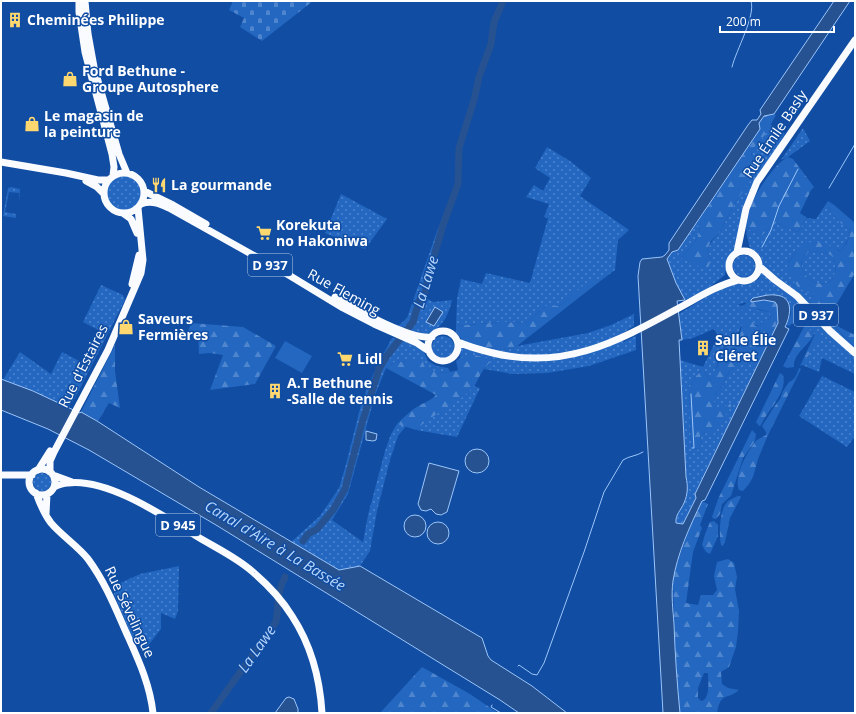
<svg xmlns="http://www.w3.org/2000/svg" width="856" height="714" font-family="'Open Sans',sans-serif">
<style>
.grass{fill:url(#grass-dots)}
.forest{fill:url(#forest-firs);fill-rule:evenodd}
.cemetery{fill:url(#cemetery-stones)}
.garden{fill:#2367c1}
.water{fill:#265292;stroke:#9cc5f9}
.lines{fill:none;stroke-linecap:round;stroke-linejoin:round}
.stream{stroke:#9cc5f9;stroke-width:1}
.river{stroke:#265292;stroke-width:7}
.major{stroke:#f9fbff;stroke-width:7}
.labels{text-anchor:middle;stroke-width:3;stroke-linejoin:round;paint-order:stroke}
.shield{fill:#104da3;stroke:#b7cae3;stroke-width:1}
.shield-label{font-size:13px;font-weight:bold;fill:#fff}
.poi-label{font-size:14px;font-weight:bold;fill:#fff;stroke:#104da3;text-anchor:start}
.street-label{font-size:14px;fill:#fff;stroke:#104da3}
.water-label{font-size:15px;font-style:italic;fill:#b7d5fc;stroke:#104da3}
</style>
<defs>
<pattern id="grass-dots" width="8" height="8" patternUnits="userSpaceOnUse"><rect width="8" height="8" fill="#2367c1"/><path d="M2 2h.1M6 6h.1" fill="none" stroke="#4f85cd" stroke-width="1.8" stroke-linecap="round"/></pattern>
<pattern id="forest-firs" width="22" height="20" patternUnits="userSpaceOnUse"><rect width="22" height="20" fill="#2367c1"/><path d="M5 1l3.5 6h-7zM16 11l3.5 6h-7z" fill="#4f85cd"/></pattern>
<pattern id="cemetery-stones" width="16" height="16" patternUnits="userSpaceOnUse"><rect width="16" height="16" fill="#2367c1"/><path d="M2 7V4a2 2 0 0 1 4 0v3zM10 15v-3a2 2 0 0 1 4 0v3z" fill="#4f85cd"/></pattern>
</defs>
<rect width="100%" height="100%" fill="#104da3"/>
<!-- grass -->
<path class="grass" d="M770,124L781,132L785,133L777,148L758,177L735,249L727,261L725,275L707,289L685,300L676,283L668,261C667,255 673,251 678,250L697,223L700,229L697,239L681,258L711,260L707,250L712,241L720,232L736,201L760,166L753,161L751,152C758,141 765,136 770,124Z
M803,128L810,141L788,157L781,160Z
M547,147L570,161L591,178L580,196L629,230L618,240L615,270L599,282L592,279L559,306H546L526,323L501,322L456,326L457,299L461,279L482,284L486,273L530,283L548,218L544,217L549,204L526,197L534,185L543,191L550,178L535,168Z
M107 193a17 17 0 1 1 34 0a17 17 0 1 1-34 0Z
M11,187L20,189L19,202V193L9,192L5,212L16,214V218L3,216L8,188Z
M341,194L387,219L365,249L325,233Z
M828,201L833,204L830,205L829,207C831,217 842,224 850,230L849,238L840,252L838,250L816,243H814L795,252L788,263C791,279 797,291 814,293L810,303L855,347V374L822,358L819,372L802,365L817,335L814,334L797,318L793,308H790C781,285 755,299 738,305L755,308L758,310L770,312L771,317L768,320H764L760,325L741,326C738,339 727,340 722,351C717,361 717,372 710,381L704,371H701L696,376L689,389L691,444L693,450H698L702,444L700,435L701,434L707,433L729,404L719,411L714,402V396L723,385L727,375L736,364L744,360L760,359L695,493L696,498L683,524H676C675,515 681,510 684,503C688,494 688,486 686,477L680,360L703,367L718,336L714,329L693,338L682,340L679,314C694,305 709,294 725,287C737,281 746,287 759,279C763,265 766,256 750,248L747,237L746,227L760,237L776,223L798,232L807,218L816,219Z
M446,208L451,211L446,223L426,298L433,302L452,300C448,317 441,330 424,335L398,326L407,318L436,234Z
M814,251C819,252 828,253 832,256C837,262 837,278 829,282C813,288 799,274 802,259L807,253Z
M733 266a11 11 0 1 1 22 0a11 11 0 1 1-22 0Z
M101,285L123,295L125,300L75,398L68,407L33,391L3,380L20,352L51,374L62,352L87,365L104,333L83,322Z
M634,314V326L621,334L623,342L636,336V350L589,366L547,373L513,374L484,369L490,363L460,358L461,339L463,341L489,348L507,350L517,346L588,333L611,325Z
M432 347a11 11 0 1 1 22 0a11 11 0 1 1-22 0Z
M392,338L402,340L423,350L428,361L437,366L448,368L450,372L437,373L406,361L395,362L386,368L375,395L348,494L332,520L363,542L368,515L385,451L391,434L397,424L406,426L398,436L390,460L377,511L370,551L360,566L339,570L291,542L320,516L339,488L345,468L361,405L368,386L379,362Z
M822,376L855,392V436L847,447L799,416Z
M474,386L480,388L457,437L416,430L426,420L459,399Z
M33 482a9 9 0 1 1 18 0a9 9 0 1 1-18 0Z
M179,566L178,611L175,619L161,613V629L147,647L135,644L114,594L118,584L140,574Z"/>
<!-- forest -->
<path class="forest" d="M774,114L776,115L765,135L758,142L751,152L753,161L761,166L736,201L720,232L711,241L707,250L711,260L708,268L705,270L681,258L697,239L700,229L697,223L760,129L759,123L764,116Z
M788,157L793,159L814,187L811,190L800,213L807,218L798,232L776,223L760,237L746,227C748,220 748,213 751,206C756,192 775,163 788,157Z
M833,204L855,223V273L827,320L810,302L814,293C811,293 807,293 804,291C795,287 788,273 788,263C792,258 794,252 799,247C810,237 830,244 840,252C845,245 851,238 850,230C842,224 831,217 829,207L830,205ZM814,251C819,252 828,253 832,256C837,262 837,278 829,282C813,288 799,274 802,259L807,253Z
M592,278L599,282L517,346L507,350L489,348L463,341L456,332V326L501,322L526,323L546,306H559Z
M751,300L752,302L764,300L775,302C786,317 767,344 760,359L744,360L736,364L727,375L723,385L714,396V402L719,410L729,404H731V407L713,435L707,433L701,434L700,436L702,444L698,450H693L691,444L689,389L696,376L701,371H704L710,381L717,367L723,349L740,333L744,318L751,320L755,326L760,325L764,320H768L771,317L770,312C762,311 756,308 748,307L745,310L739,311L738,307L746,304L745,302Z
M790,308H793L797,318L793,324H791L790,326L786,325L791,314Z
M191,323L243,327L276,346L255,384L210,390L223,355L210,353L199,354L198,332L188,331Z
M831,323L855,335V347Z
M805,325L814,334C809,346 793,353 794,367L787,368L783,366Z
M815,334H817L820,337L802,365L800,366Z
M115,345V371L120,408L109,403L98,421L81,412Z
M474,355L491,359C490,364 487,365 484,369C480,374 478,380 475,385C460,404 433,413 416,430L397,424C404,417 411,410 420,405C426,402 431,400 436,395L386,368L395,362L422,359L425,368C438,373 445,374 458,370L456,361L460,358Z
M799,368L801,369L768,435L758,459L753,477L749,484L743,491L739,490C733,477 748,449 757,440C760,438 763,437 766,435V432L762,426L774,407L780,399L783,391L789,382C795,380 797,374 799,368Z
M780,373L783,375C788,392 768,410 761,425L759,426L756,422Z
M752,430L756,434L755,441L743,458L731,496L722,504L720,514L716,519H714L712,517L718,499Z
M738,496L741,497L730,518L725,542L723,546L721,545C719,535 719,511 727,502C730,499 734,498 738,496Z
M702,501L708,504L700,525L702,528L693,552L686,603L698,605L701,595H713L717,590L714,576L717,562L728,559L734,563L737,577L735,589L739,611L738,632L736,647L729,667L721,672L722,684L728,688L739,690C726,701 721,691 717,713H680L676,672L673,582L676,566L691,524ZM704,673H708C708,681 710,694 704,700L701,701L698,698V688Z
M714,521L718,525V536L710,554L706,552L702,545L705,534L710,522Z
M422,667L470,694L498,713H380Z"/>
<!-- cemetery -->
<path class="cemetery" d="M233,1H313L262,41L240,27L244,18L229,10Z"/>
<!-- garden -->
<path class="garden" d="M285,341L312,356L302,373L275,358Z"/>
<!-- water -->
<path class="water" d="M834,1H850L774,114L764,116L759,123L760,129L678,250L672,252L667,259L676,283L685,300L677,301L682,340H679L686,477C688,486 688,494 684,503C681,510 675,515 676,523L683,524L696,498L695,494L778,323L777,305L775,302L764,300L751,302V300L753,298C760,297 768,294 775,295C794,296 791,315 785,327L789,329L705,500L702,501C690,526 677,554 673,581C671,595 673,610 674,624C675,654 677,683 680,713H663L638,276L640,262L642,259L662,257L665,255L669,250V243L748,125L752,120H757L761,114L760,110Z
M435,307L443,312L434,326L426,322Z
M1,379L33,391L80,413L81,412L97,421L199,487L339,570L360,566L482,638L488,656L491,660L532,686L567,713H519L500,700L216,525L89,450L48,429L1,410Z
M366,431L377,434L376,440L373,441L366,440Z
M465 461a12 12 0 1 1 24 0a12 12 0 1 1-24 0Z
M429,463L459,471L447,512L441,515L436,514L431,509L426,511L421,510L418,504Z
M404 526a11 11 0 1 1 22 0a11 11 0 1 1-22 0Z
M427 533a11 11 0 1 1 22 0a11 11 0 1 1-22 0Z
M289,697L294,699L298,709V713H275L286,698Z"/>
<g class="lines">
<!-- stream -->
<path class="stream" d="M732,67C736,50 756,16 751,1
M829,188L855,144
M762,247L771,230L779,206L798,169
M691,394L694,448H692
M518,666L519,665L532,674L537,675L544,663L584,552L604,492L623,460C629,456 637,456 643,452
M492,705L491,707L501,713"/>
<!-- river -->
<path class="river" d="M303,541L308,534L317,529L333,510L345,489L362,423L379,369L386,357L413,322L419,301L425,293L428,277L443,225L458,184L459,148L474,100L479,77L491,44L494,22L503,1
M211,713L276,622C279,604 276,594 285,577"/>
<!-- major -->
<path class="major" d="M79,1V12L85,52L112,154L114,167L113,176
M85,1L88,34L94,67L119,154L127,173
M1,162L66,173L98,180H108
M104 193a20 20 0 1 1 40 0a20 20 0 1 1-40 0Z
M86,181L97,187L103,193
M144,191L173,205L206,224
M141,204C152,200 160,204 169,208L287,274L343,308L374,324L417,343L429,351
M124,214L131,219L137,233
M729 266a15 15 0 1 1 30 0a15 15 0 1 1-30 0Z
M737,252L746,209L757,182L855,40
M759,266L775,280L797,296L830,331L855,353
M132,284L139,255
M335,297C356,309 409,340 432,337
M428 346a15 15 0 1 1 30 0a15 15 0 1 1-30 0Z
M458,342C469,347 481,350 493,353C563,370 615,343 675,310C696,299 715,286 738,280
M29 482a13 13 0 1 1 26 0a13 13 0 1 1-26 0Z
M38,470L50,451
M50,472V461L54,452L108,350L141,273L143,260L138,208
M1,475H32
M53,475L72,482
M54,487C58,485 63,483 68,483C108,478 165,517 198,537C216,548 238,558 254,573C268,585 282,600 292,616C311,645 320,679 322,713
M36,493C40,504 44,514 51,523C62,536 78,546 88,559C105,582 115,607 126,632C138,659 150,684 153,713
M46,514L47,494"/>
</g>
<!-- icons -->
<defs>
<symbol id="building-bare" viewBox="-9 -9 18 18"><path d="M-4-6H4V6H1V3H-1V6H-4ZM-2.5-4.3h1.7v1.8h-1.7ZM.8-4.3h1.7v1.8H.8ZM-2.5-1h1.7V.8h-1.7ZM.8-1h1.7V.8H.8Z" fill="#ffd86f" stroke="#104da3" stroke-width="2.5" paint-order="stroke"/></symbol>
<symbol id="shop-bare" viewBox="-9 -9 18 18"><path d="M-5-2.5h2.3a2.7 3.5 0 0 1 5.4 0H5L5.5 6h-11ZM-1.5-2.5h3a1.5 2.3 0 0 0-3 0Z" fill="#ffd86f" stroke="#104da3" stroke-width="2.5" paint-order="stroke"/></symbol>
<symbol id="restaurant-bare" viewBox="-9 -9 18 18"><path d="M-5-6h1v4h1v-4h1v4h1v-4h1v5L-1.5 .5V6h-2V.5L-5-1ZM5-6V6H3V1.5H1.5Q1.5-4 5-6Z" fill="#ffd86f" stroke="#104da3" stroke-width="2.5" paint-order="stroke"/></symbol>
<symbol id="supermarket-bare" viewBox="-9 -9 18 18"><path d="M-6-5.5h2.5l.6 2H6L4.5 2H-2.5L-4.4-4H-6ZM-1.5 3.2a1.3 1.3 0 1 0 .1 0ZM3 3.2a1.3 1.3 0 1 0 .1 0Z" fill="#ffd86f" stroke="#104da3" stroke-width="2.5" paint-order="stroke"/></symbol>
</defs>
<g fill-rule="evenodd">
<use href="#building-bare" x="4" y="9" width="22" height="22"/>
<use href="#shop-bare" x="59" y="68" width="22" height="22"/>
<use href="#shop-bare" x="21" y="113" width="22" height="22"/>
<use href="#restaurant-bare" x="148" y="174" width="22" height="22"/>
<use href="#supermarket-bare" x="253" y="222" width="22" height="22"/>
<use href="#shop-bare" x="115" y="316" width="22" height="22"/>
<use href="#building-bare" x="692" y="337" width="22" height="22"/>
<use href="#supermarket-bare" x="334" y="348" width="22" height="22"/>
<use href="#building-bare" x="264" y="380" width="22" height="22"/>
</g>
<g class="labels">
<!-- shield labels -->
<g class="shield">
<rect x="248" y="254" width="44" height="22" rx="3"/>
<rect x="794" y="304" width="44" height="22" rx="3"/>
<rect x="156" y="514" width="44" height="22" rx="3"/>
</g>
<g class="shield-label">
<text x="270" y="270">D 937</text>
<text x="816" y="320">D 937</text>
<text x="178" y="530">D 945</text>
</g>
<!-- poi labels -->
<g class="poi-label">
<text x="27" y="25">Cheminées Philippe</text>
<text x="82" y="76">Ford Bethune -<tspan x="82" dy="16">Groupe Autosphere</tspan></text>
<text x="44" y="121">Le magasin de<tspan x="44" dy="16">la peinture</tspan></text>
<text x="171" y="190">La gourmande</text>
<text x="276" y="230">Korekuta<tspan x="276" dy="16">no Hakoniwa</tspan></text>
<text x="138" y="324">Saveurs<tspan x="138" dy="16">Fermières</tspan></text>
<text x="715" y="345">Salle Élie<tspan x="715" dy="16">Cléret</tspan></text>
<text x="357" y="364">Lidl</text>
<text x="287" y="388">A.T Bethune<tspan x="287" dy="16">-Salle de tennis</tspan></text>
</g>
<!-- street labels -->
<g class="street-label">
<text transform="translate(775 134) rotate(-56)" y="5">Rue Émile Basly</text>
<text transform="translate(344 292) rotate(29)" y="5">Rue Fleming</text>
<text transform="translate(83 366) rotate(-63)" y="5">Rue d'Estaires</text>
<text transform="translate(130 612) rotate(65)" y="5">Rue Sévelingue</text>
</g>
<!-- water labels -->
<g class="water-label">
<text transform="translate(426 282) rotate(-73)" y="5">La Lawe</text>
<text transform="translate(275 546) rotate(31)" y="5">Canal d'Aire à La Bassée</text>
<text transform="translate(257 649) rotate(-55)" y="5">La Lawe</text>
</g>
</g>
<!-- border -->
<rect width="856" height="714" fill="none" stroke="#ffffff" stroke-width="4"/>
<!-- scale -->
<path d="M720 26v6h114v-6" fill="none" stroke="#ffffff" stroke-width="2"/>
<text x="726" y="26" font-size="12" fill="#ffffff" stroke="#104da3" stroke-width="3" paint-order="stroke">200 m</text>
</svg>
